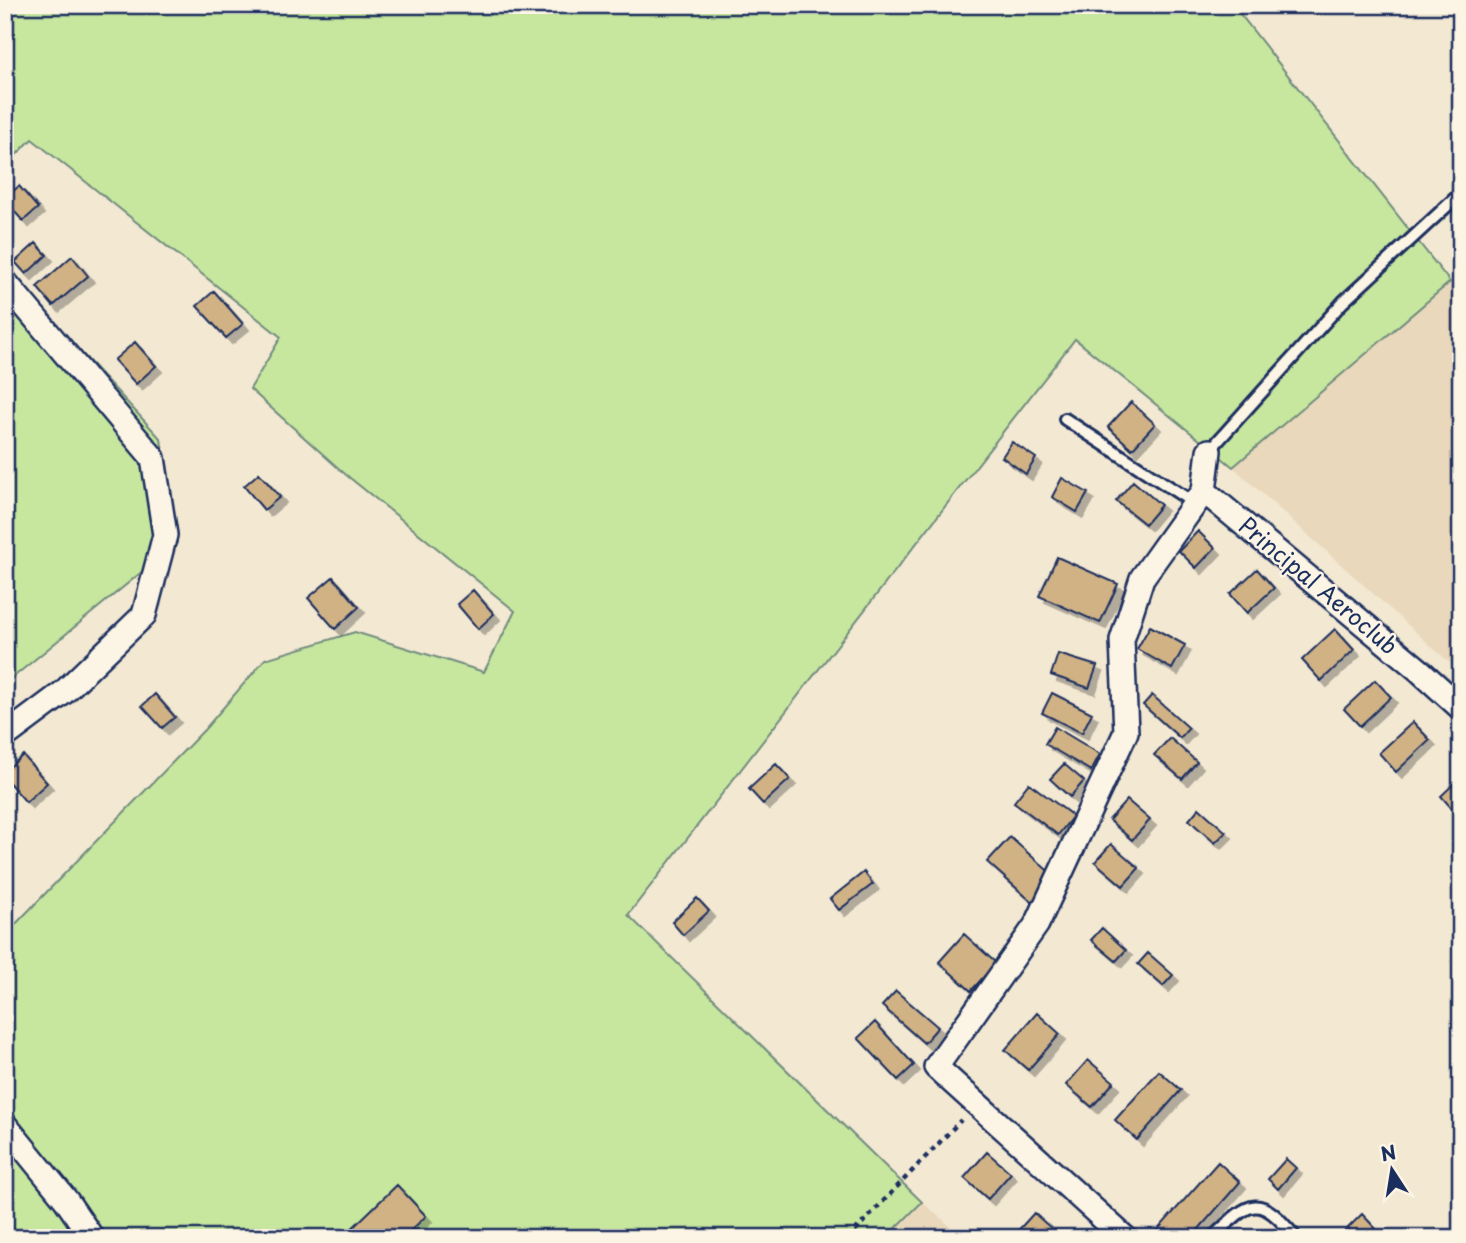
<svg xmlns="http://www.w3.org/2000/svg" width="1466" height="1243" font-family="'Playpen Sans',sans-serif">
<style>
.built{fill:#e9d8bb}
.green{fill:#c7e79f;stroke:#718b7e;stroke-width:2}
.building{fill:#d1b285;stroke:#1b2f5e;stroke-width:2;filter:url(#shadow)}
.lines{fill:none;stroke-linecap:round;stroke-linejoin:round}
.lane-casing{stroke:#1b2f5e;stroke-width:16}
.street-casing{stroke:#1b2f5e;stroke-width:28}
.path{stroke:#1b2f5e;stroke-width:4.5;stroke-dasharray:5 5;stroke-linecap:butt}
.lane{stroke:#fcf5e5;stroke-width:10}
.street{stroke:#fcf5e5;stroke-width:23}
.labels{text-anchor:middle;stroke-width:5;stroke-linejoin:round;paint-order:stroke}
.street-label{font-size:23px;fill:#1b2f5e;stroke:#fcf5e5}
</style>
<defs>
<filter id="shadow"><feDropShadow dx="6" dy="6" stdDeviation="0" flood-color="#0004"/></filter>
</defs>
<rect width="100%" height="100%" fill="#f3e8d2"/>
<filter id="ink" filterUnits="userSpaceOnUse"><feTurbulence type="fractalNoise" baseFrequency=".0143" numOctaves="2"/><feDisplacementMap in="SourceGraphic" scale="14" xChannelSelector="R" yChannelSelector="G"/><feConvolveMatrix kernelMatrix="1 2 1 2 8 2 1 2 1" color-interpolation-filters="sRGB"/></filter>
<g filter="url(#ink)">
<!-- built -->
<path class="built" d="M1461,273V673L1233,467Z
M922,1202L964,1238H886Z"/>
<!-- green -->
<path class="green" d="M5,5H1233L1450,282L1233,467L1075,339L628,915L922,1202L886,1238H5V935L205,729L265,659L355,632L484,672L515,611L345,474L250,389L281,337L32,139L5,166Z
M5,270L161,439L177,543L5,684Z"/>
<!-- building -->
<path class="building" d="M19,186L38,208L23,221L5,201V198Z
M36,243L47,255L26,274L15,262Z
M72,256L88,276L53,306L37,287Z
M214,291L243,324L226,338L197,306Z
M135,342L156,366L136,384L114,360Z
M1131,402L1155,424L1132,449L1108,427Z
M1012,442L1036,458L1026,474L1002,457Z
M259,473L280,497L264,510L244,486Z
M1062,478L1088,493L1077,512L1052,497Z
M1133,481L1161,505L1145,524L1116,501Z
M1198,531L1215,548L1196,568L1179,551Z
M1057,557L1118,584L1100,623L1039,596Z
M1257,569L1274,588L1247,613L1230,594Z
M333,577L359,607L335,629L308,598Z
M473,590L494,614L478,629L457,604Z
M1150,626L1185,645L1172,669L1137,649Z
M1335,629L1354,650L1321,681L1302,660Z
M1058,654L1097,666L1089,688L1051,675Z
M1375,680L1391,697L1360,726L1344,709Z
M1052,693L1092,713L1082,733L1042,713Z
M155,694L175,717L162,728L142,706Z
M1152,695L1189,728L1180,738L1143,705Z
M1413,722L1430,740L1396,772L1379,753Z
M1055,727L1100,754L1091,771L1045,744Z
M1170,738L1197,762L1182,779L1154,755Z
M23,755L47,783L26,802L5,778V771Z
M776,764L790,779L763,804L749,789Z
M1064,764L1084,781L1070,797L1050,779Z
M1461,777V804L1454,811L1441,796Z
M1029,783L1073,816L1058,835L1014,802Z
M1127,800L1150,820L1132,840L1109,820Z
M1199,808L1226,832L1215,843L1189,820Z
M1010,837L1055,877L1032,902L987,862Z
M1111,844L1139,868L1123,886L1095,862Z
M864,872L873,884L839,910L830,899Z
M697,898L709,911L683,935L672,922Z
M1102,928L1126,950L1116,961L1091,940Z
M964,934L996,963L971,991L939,962Z
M1148,953L1173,975L1163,986L1138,964Z
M896,991L938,1027L924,1043L882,1006Z
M1037,1013L1060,1034L1028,1070L1005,1050Z
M875,1022L914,1065L898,1080L858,1038Z
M1088,1060L1114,1082L1092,1107L1066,1085Z
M1159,1071L1181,1090L1137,1140L1115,1120Z
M987,1152L1011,1173L988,1199L964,1178Z
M1286,1159L1296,1168L1278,1189L1268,1179Z
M1218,1162L1240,1182L1191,1238H1157L1153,1235Z
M397,1185L426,1216L403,1238H342Z
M1034,1213L1062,1238H1017L1014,1235Z
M1362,1214L1376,1229L1367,1238H1338Z"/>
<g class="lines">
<defs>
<path id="lane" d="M1065,419L1194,503
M1209,451L1343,302L1461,193
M1212,1238C1251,1200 1258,1192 1296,1238"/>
<path id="street" d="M5,282L153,458L165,535L144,615L64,692L5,736
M1209,451L1204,491L1419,670L1461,708
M5,1125L66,1200L92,1238
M1125,1238L936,1067L1037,924L1126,732L1122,640L1142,578L1204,491"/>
</defs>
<!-- lane casing -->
<use href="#lane" class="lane-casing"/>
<!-- street casing -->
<use href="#street" class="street-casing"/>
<!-- path -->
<path class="path" d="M848,1238L961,1120"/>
<!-- lane -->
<use href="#lane" class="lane"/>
<!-- street -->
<use href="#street" class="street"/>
</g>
</g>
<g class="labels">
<!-- street labels -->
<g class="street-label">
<text transform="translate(1318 586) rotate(40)" y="8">Principal Aeroclub</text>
</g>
</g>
<!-- margin -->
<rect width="1466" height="1243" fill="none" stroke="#fcf5e5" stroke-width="28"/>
<rect x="14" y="14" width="1438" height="1215" fill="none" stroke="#1b2f5e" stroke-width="2.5" filter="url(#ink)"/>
<!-- north arrow -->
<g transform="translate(1392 1170) rotate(348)" stroke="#fcf5e5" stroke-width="5" paint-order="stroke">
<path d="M0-5L12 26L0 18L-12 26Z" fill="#1b2f5e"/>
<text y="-10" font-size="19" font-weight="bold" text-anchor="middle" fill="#1b2f5e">N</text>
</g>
</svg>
